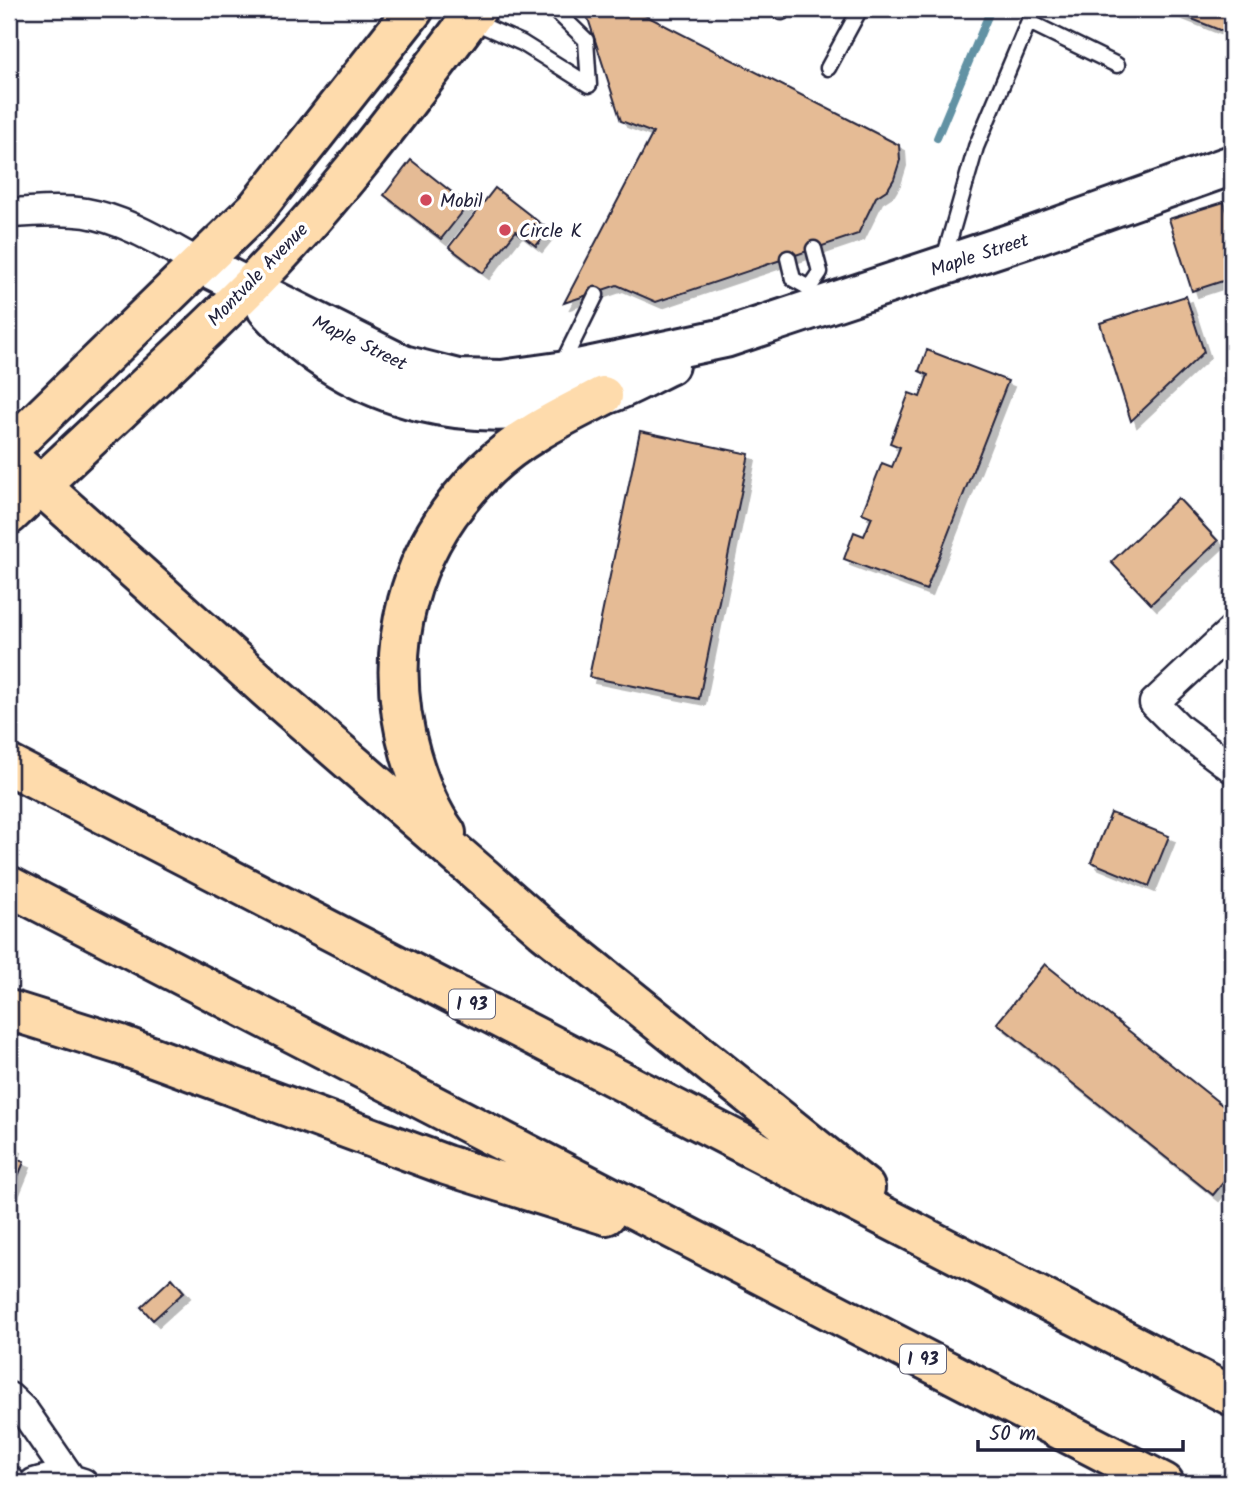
<svg xmlns="http://www.w3.org/2000/svg" width="1241" height="1492" font-family="Kalam,sans-serif">
<style>
.lines{fill:none;stroke-linecap:round;stroke-linejoin:round}
.stream{stroke:#6292a4;stroke-width:8}
.building{fill:#e5bb95;stroke:#22223b;stroke-width:2;filter:url(#shadow)}
.lane-casing{stroke:#22223b;stroke-width:19}
.street-casing{stroke:#22223b;stroke-width:33}
.secondary-casing{stroke:#22223b;stroke-width:44}
.primary-casing{stroke:#22223b;stroke-width:44}
.highway-casing{stroke:#22223b;stroke-width:44}
.lane{stroke:#fff;stroke-width:14}
.street{stroke:#fff;stroke-width:28}
.secondary{stroke:#fff;stroke-width:38}
.primary{stroke:#fedbac;stroke-width:38}
.highway{stroke:#fedbac;stroke-width:38}
.poi-dot{fill:#d1495b;stroke:#fff;stroke-width:2.5}
.labels{text-anchor:middle;stroke-width:7;stroke-linejoin:round;paint-order:stroke}
.shield{fill:#fff;stroke:#646476;stroke-width:2}
.shield-label{font-size:18px;font-weight:bold;fill:#22223b}
.poi-label{font-size:19px;fill:#22223b;stroke:#fff;text-anchor:start}
.street-label{font-size:19px;fill:#22223b;stroke:#fff}
</style>
<defs>
<filter id="shadow"><feDropShadow dx="6" dy="6" stdDeviation="0" flood-color="#0004"/></filter>
</defs>
<rect width="100%" height="100%" fill="#fff"/>
<filter id="ink" filterUnits="userSpaceOnUse"><feTurbulence type="fractalNoise" baseFrequency=".0143" numOctaves="2"/><feDisplacementMap in="SourceGraphic" scale="14" xChannelSelector="R" yChannelSelector="G"/><feConvolveMatrix kernelMatrix="1 2 1 2 8 2 1 2 1" color-interpolation-filters="sRGB"/></filter>
<g filter="url(#ink)">
<g class="lines">
<!-- stream -->
<path class="stream" d="M937,138L991,9"/>
</g>
<!-- building -->
<path class="building" d="M585,9H633L899,145L900,160L894,179L888,189L876,197L858,234L656,302L617,285L564,303L653,133L621,121Z
M1167,9H1232V35Z
M411,160L468,205L441,239L384,195Z
M495,188L549,230L536,246L516,231L483,273L449,247Z
M1224,202L1232,228V278L1192,291L1169,219Z
M1186,296L1204,352L1131,421L1100,323Z
M927,350L1008,381L926,590L844,559L854,532L864,536L872,517L862,513L882,463L892,467L900,447L890,443L909,393L920,397L928,375L919,371Z
M640,431L749,454L699,699L589,677Z
M1178,498L1218,541L1151,604L1111,562Z
M1111,813L1169,836L1149,886L1091,862Z
M1045,964L1232,1113V1172L1213,1195L997,1023Z
M9,1144L15,1147L11,1157L24,1162L9,1198Z
M172,1278L184,1292L153,1320L141,1307Z"/>
<g class="lines">
<defs>
<path id="lane" d="M777,9L782,12L784,9
M470,20L522,43L589,85L586,40L554,9
M1029,22L1117,65
M828,68L860,9
M788,258L793,279L809,288L820,272L814,249
M943,262L976,147L1034,9
M560,368L596,295"/>
<path id="street" d="M9,213C34,212 61,209 86,213C127,220 165,245 201,264
M1232,630L1154,703L1180,729L1232,768
M9,1397L24,1411L71,1479
M9,1480V1483
M34,1483C52,1477 66,1477 83,1483"/>
<path id="secondary" d="M201,264L403,365L458,379L502,380L573,370L725,338L1030,237L1232,165
M267,309C355,406 477,430 601,396C624,390 647,375 669,365"/>
<path id="primary" d="M9,449L256,209L414,9
M9,515C88,439 170,366 248,288C332,203 406,104 477,9"/>
<path id="highway" d="M9,457L269,691L543,929L865,1188
M9,765L1232,1396
M446,833C429,810 419,783 411,756C380,650 408,546 487,469C520,437 562,417 603,396
M9,886L1164,1483
M9,1010L121,1045L446,1165L606,1215"/>
</defs>
<!-- lane casing -->
<use href="#lane" class="lane-casing"/>
<!-- street casing -->
<use href="#street" class="street-casing"/>
<!-- secondary casing -->
<use href="#secondary" class="secondary-casing"/>
<!-- primary casing -->
<use href="#primary" class="primary-casing"/>
<!-- highway casing -->
<use href="#highway" class="highway-casing"/>
<!-- lane -->
<use href="#lane" class="lane"/>
<!-- street -->
<use href="#street" class="street"/>
<!-- secondary -->
<use href="#secondary" class="secondary"/>
<!-- primary -->
<use href="#primary" class="primary"/>
<!-- highway -->
<use href="#highway" class="highway"/>
</g>
</g>
<!-- markers -->
<g class="poi-dot">
<circle cx="426" cy="200" r="7"/>
<circle cx="505" cy="230" r="7"/>
</g>
<g class="labels">
<!-- shield labels -->
<g class="shield">
<rect x="449" y="989.5" width="46" height="29" rx="5"/>
<rect x="900" y="1344.5" width="46" height="29" rx="5"/>
</g>
<g class="shield-label">
<text x="472" y="1010">I 93</text>
<text x="923" y="1365">I 93</text>
</g>
<!-- poi labels -->
<g class="poi-label">
<text x="440" y="207">Mobil</text>
<text x="519" y="237">Circle K</text>
</g>
<!-- street labels -->
<g class="street-label">
<text transform="translate(979 254) rotate(-18)" y="7">Maple Street</text>
<text transform="translate(257 274) rotate(-46)" y="7">Montvale Avenue</text>
<text transform="translate(360 342) rotate(26)" y="7">Maple Street</text>
</g>
</g>
<!-- margin -->
<rect width="1241" height="1492" fill="none" stroke="#fff" stroke-width="35"/>
<rect x="18" y="18" width="1206" height="1457" fill="none" stroke="#22223b" stroke-width="2.5" filter="url(#ink)"/>
<!-- scale -->
<path d="M978 1440v10h205v-10" fill="none" stroke="#22223b" stroke-width="3.5"/>
<text x="989" y="1440" font-size="21" fill="#22223b" stroke="#ffffff" stroke-width="5" paint-order="stroke">50 m</text>
</svg>
